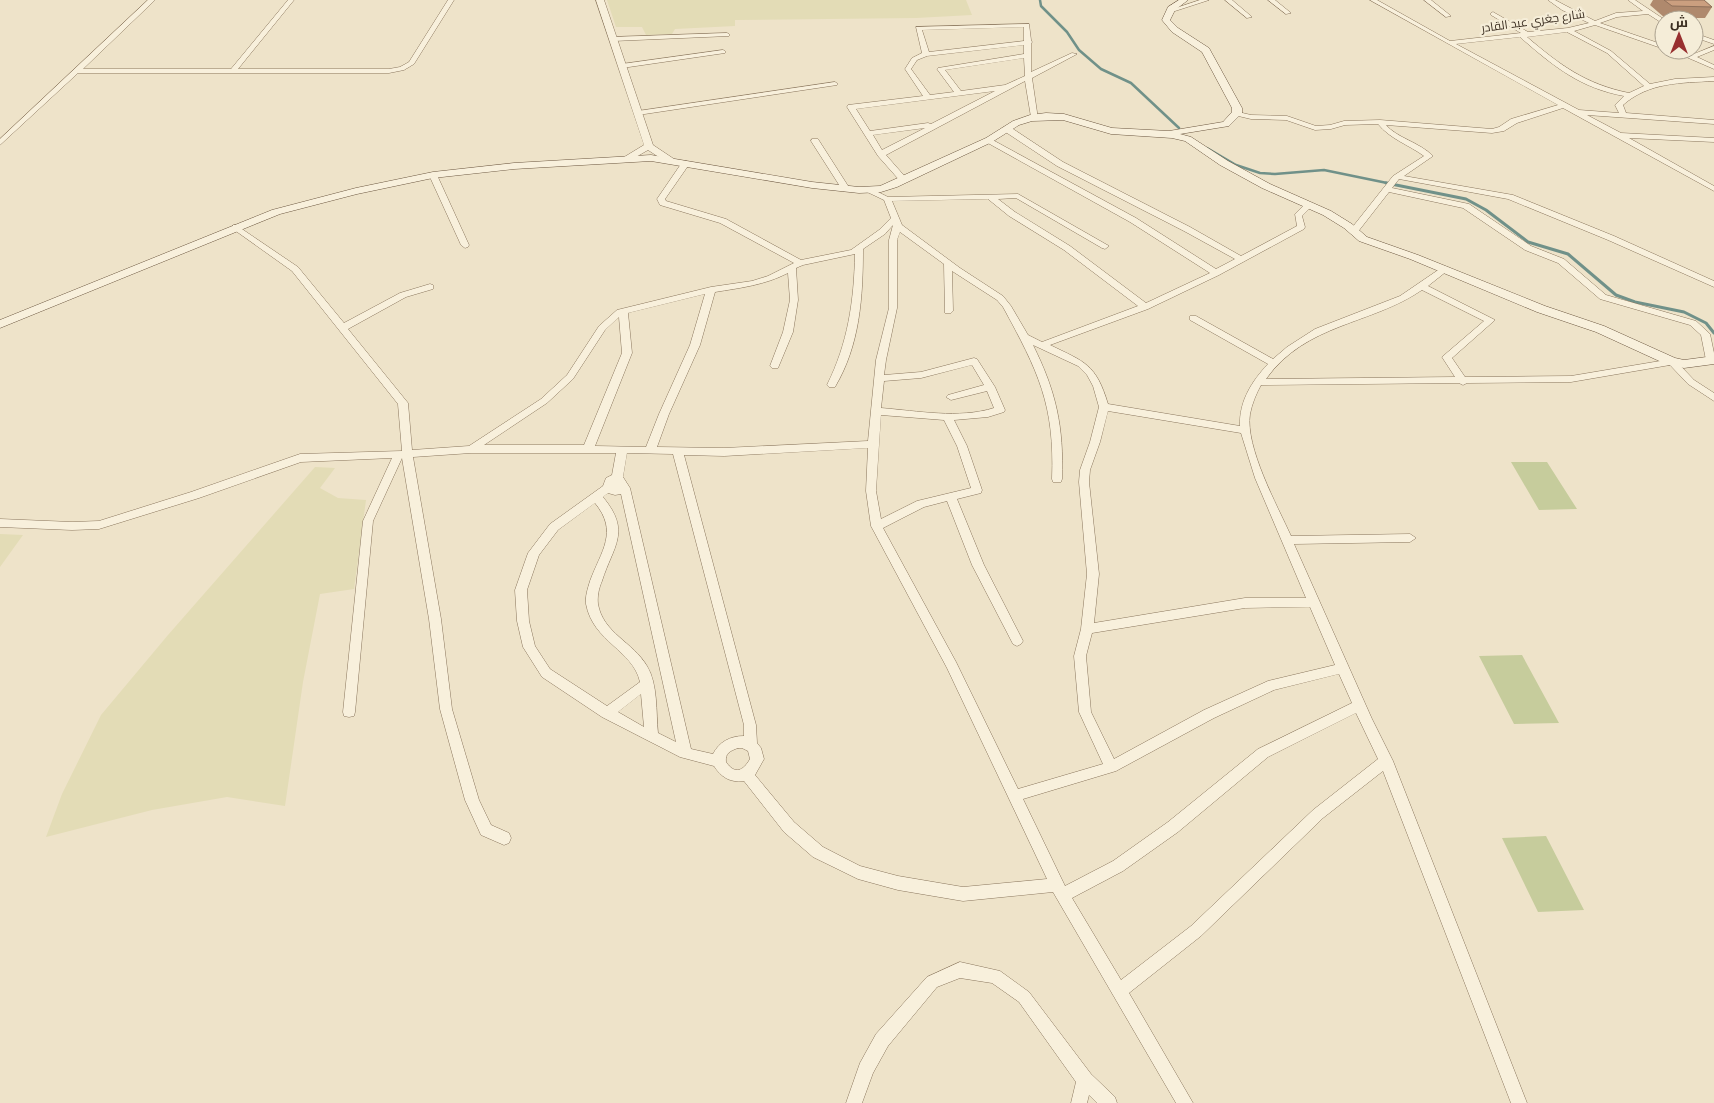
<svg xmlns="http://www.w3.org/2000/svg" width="1714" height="1103" font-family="'PT Serif',Cairo,serif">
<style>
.farmland{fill:#e3dcb6}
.green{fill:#c6cc9c}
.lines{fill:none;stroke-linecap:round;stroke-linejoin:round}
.stream-far1{stroke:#709189;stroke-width:2.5}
.stream{stroke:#709189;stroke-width:3}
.minor-casing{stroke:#8a765d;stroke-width:1}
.tertiary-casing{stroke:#8a765d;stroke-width:1}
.secondary-casing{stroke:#6c5740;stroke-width:1}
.minor{fill:#f8f0dc;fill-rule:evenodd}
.tertiary{fill:#f8f0dc;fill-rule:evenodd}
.secondary{fill:#f8f0dc;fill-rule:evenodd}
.wall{fill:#af896d}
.building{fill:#cb9f7f;stroke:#8e6f59}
.labels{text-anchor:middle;stroke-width:4.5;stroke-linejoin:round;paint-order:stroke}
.far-street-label{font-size:12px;fill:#3b2e21;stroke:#f5edd8}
</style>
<rect width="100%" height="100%" fill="#eee3c9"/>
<!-- farmland -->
<path class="farmland" d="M607,0H966L972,15L916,18L735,20V26L675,29L672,34L646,35L642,27H616Z
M315,467L335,468L320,488L338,498L366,500L354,589L320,594L303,682L285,806L227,797L152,810L46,837L62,794L101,715L168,635Z
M0,534L23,535L0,567Z"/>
<!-- green -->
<path class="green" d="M1511,462H1547L1577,509L1539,510Z
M1522,655L1559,723L1514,724L1479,656Z
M1546,836L1584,910L1538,912L1502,838Z"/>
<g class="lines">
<!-- stream-far1 -->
<path class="stream-far1" d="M1040,0L1041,6L1067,32L1079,50L1101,69L1131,83L1179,128
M1207,148L1236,165L1260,173L1275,174L1324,170L1392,184"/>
<!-- stream -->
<path class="stream" d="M1386,183L1466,199L1486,210L1528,242L1568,254L1616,295L1635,302L1684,312L1706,323L1714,333"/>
<defs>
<path id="minor" d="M148,0H155L83,69H231L288,0H294L238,69H389L400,67L409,62L448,0H454L414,64L404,70L389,73H78L0,145V139Z
M1200,0H1209L1172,12L1167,11Z
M1225,0H1232L1252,17L1247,18Z
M1268,0H1275L1291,13L1286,14Z
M1370,0H1377L1450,41L1521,33L1491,15V13L1493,12L1528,32L1568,28L1589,23L1562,10L1548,0H1555L1595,21L1616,13L1643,11L1628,0H1635L1665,20L1664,24L1662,23L1648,14L1617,17L1600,23L1664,45V49L1595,25L1574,31L1611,51L1650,84L1675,79L1714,77V81C1681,83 1649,82 1623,105L1626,113L1714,120V124L1587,115L1621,133L1714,138V142L1629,138L1714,186V191L1563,108L1517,123L1504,131L1492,133L1386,125C1397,138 1419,142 1433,156L1404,176L1513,195L1614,236L1714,281V287L1608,240L1508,199L1399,179L1392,188L1469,204L1531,246L1564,259L1606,295L1696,321L1710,334L1714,353V362H1708L1706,360L1701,335L1690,325L1600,299L1558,263L1525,250L1463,208L1389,192L1357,233H1351V229L1393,176L1424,156C1409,145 1390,139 1378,124L1345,125L1331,129L1315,130L1286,120L1251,119L1234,115V111L1251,115L1287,116L1316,126L1330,125L1344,121L1380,120L1492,129L1499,127L1511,119L1558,105ZM1567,32L1607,53L1644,86L1629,93C1585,84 1560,65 1527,37ZM1520,37C1553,66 1580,88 1624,96L1615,105L1619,113L1579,110L1456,44Z
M1424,0H1431L1451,16L1446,17Z
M1029,24L1031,40L1032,42L1031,44V72L1072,53L1077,54L1032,78L1038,119L1031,117L1025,81L886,155L908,180L901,182L878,156L847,107L848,105L923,96L905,69L912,58L922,53L916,27ZM1024,27V41L929,52L922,30ZM1024,45V54L938,68L937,69L954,92L930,95L911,69L917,60L927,56ZM1024,58L1025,76L1005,85L961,91L945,70ZM995,91L931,124L928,123L870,131L856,109ZM925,128L882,150L873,135Z
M727,33L729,34V36L613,41L610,39L613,37Z
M1694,33L1714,40V44L1694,37Z
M1714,46V50L1697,57L1714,65V69L1670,50H1679L1691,55Z
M723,50L725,51V53L622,68L619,66L622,64Z
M835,82L838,84L837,85L638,115L634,113L638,111Z
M1004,127H1010L1063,162L1190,227L1241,256L1297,226L1295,214L1306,203L1313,205L1302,216L1305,227L1304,229L1219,275L1148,309L1050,345C1085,362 1096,364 1108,404L1240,426C1239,401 1252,381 1268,364L1190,320V316H1196L1273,359L1287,347L1315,329L1400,296L1444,266L1447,267V271L1428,286L1495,320L1452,358L1465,377L1571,376L1672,359L1675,360L1694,380L1714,393V401L1688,384L1670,365L1571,382L1467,383L1463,385L1459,383L1261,385C1256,394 1252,404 1250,414C1245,447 1277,505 1291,536L1410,534L1416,538L1410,542L1294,544L1372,719L1393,761L1527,1103H1511L1383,771L1323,818L1201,936L1129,993L1193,1103H1176L1053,892L963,901L898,890L858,879L813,857L784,832L744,781C730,783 721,777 714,766L680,757L602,717L542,677L523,647L517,621L515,590L528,553L550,524L603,486L606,478L612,475L616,453H471L413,457L441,619L452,709L479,800L491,825L509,833L511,838L509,843L504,845L481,835L465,800L440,709L429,619L402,458L373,521L355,712L354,716L349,717L344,716L343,712L363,521L392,458L301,462L199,498L99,529L72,530L0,527V519L72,522L99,521L191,492L300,454L402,451L398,404L292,271L233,229V225H236L298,267L344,323L400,293L430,284L433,285V289L406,297L348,329L408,403L412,450L469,446L541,399L567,375L599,326L617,310L711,287L752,281L768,276L794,263L720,223L660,205L657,199L683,161H686L690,163L665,199L666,201L726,219L801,260L851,250L879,230L891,218L884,200L865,191L864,189L868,187L888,197L1018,194L1109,246L1105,249L1102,248L1016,198L998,199L1015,212L1070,246L1146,303L1210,273L1130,222L986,142L985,140L989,138L1136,218L1216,269L1235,259L1184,231L1057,166L1004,131ZM988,199L1009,216L1064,250L1138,306L1042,342L1028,335L1011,306L1003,296L960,268L902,225L892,201ZM893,225L889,240V308L876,360L868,441L724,448L657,447L669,414L700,345L715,292C740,288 765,285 788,273L790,300L783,332L770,366L772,368H778L793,332L798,300L796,268L803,265L855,254C854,301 848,343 827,385L829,387H835C860,345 863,297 863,249L885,234ZM900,232L944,264L945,313H951L953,311L952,271L997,300L1003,307C1038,371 1055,405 1052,479L1053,482H1061L1062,479C1064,427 1056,391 1033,345L1078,366L1087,375L1093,386L1099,407L1090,442L1080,470L1079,482L1087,574L1081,629L1074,656L1079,712L1103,764L1018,789L956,662L883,528L924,507L947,501L972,565L1013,644L1017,646L1021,644L1023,641L984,565L957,499L981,493L982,490L967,446L954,420L988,417L1004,412L1005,410L995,387L977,359L974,358L921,372L884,375L886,360L897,308V240ZM1422,290L1484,321L1442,357L1455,377L1266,379C1306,323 1371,325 1422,290ZM705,294L690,345L659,414L646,447L595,446L632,353L628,313ZM619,317L622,353L584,445H484L547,403L573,379L605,330ZM972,365L984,385L948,395L946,397L951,400L987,391L994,408C959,419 918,411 881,408L884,381L921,378ZM1108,411L1241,433L1255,478L1306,598H1245L1094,623L1099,574L1089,482L1090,470L1100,442ZM881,415L944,420L957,446L971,488L917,501L881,519L876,491ZM868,448L866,491L871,526L947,668L1047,879L963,887L898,876L860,866L823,847L794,822L755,775L764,759L761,748L757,743L756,725L684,455L724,456ZM627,453L673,454L744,725V736C730,736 719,742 713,754L691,749L630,488L623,477ZM608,493L615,495L621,494L676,742L658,733C656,712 658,684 647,666C633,642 603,633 598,604C597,596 599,588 602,581C613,546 632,532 603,497ZM595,503C619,532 601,551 590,581C588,588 585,596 586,604C593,642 633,650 640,682L607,706L550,669L535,646L529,621L527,590L539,555L558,530ZM1310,607L1335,665L1268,681L1204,710L1114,759L1091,712L1086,656L1092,633L1245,608ZM1339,674L1352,703L1258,749L1168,822L1113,861L1065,886L1023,799L1116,771L1214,718L1274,690ZM641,694L644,727L618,712ZM1356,713L1378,759L1313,810L1191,926L1121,980L1072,898L1123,871L1178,832L1268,757ZM738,748H742L748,751L750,759C743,771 735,775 726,762C725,753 730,751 738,748Z
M812,139H818L850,189L849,191H843L811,141Z
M430,173L437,175L469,245L468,247L465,248L461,245L429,175Z
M960,962L1000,971L1029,992L1091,1074L1115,1097L1117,1103H1097L1089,1095L1087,1103H1071L1076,1082L1019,1002L992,983L960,978L937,987L888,1046L873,1073L862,1103H846L860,1063L876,1034L927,977Z"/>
<path id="tertiary" d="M596,0H604L653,145L674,159V163H668L648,150L629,161L626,162L621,159L644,145Z"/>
<path id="secondary" d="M1179,0H1188L1175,10L1170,20L1178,28L1209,48L1242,108V113L1229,126L1180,134L1191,137L1228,161L1270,184L1331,211L1352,224L1367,237L1418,255L1545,306L1604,326L1675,358L1684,360L1714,356V364L1684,368L1668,365L1596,332L1537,312L1410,259L1359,241L1344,228L1323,215L1262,188L1220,165L1185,141L1172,138L1111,134L1063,120L1032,121L1019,125L992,142L897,187L881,192L859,193L812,188L651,161L514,169L433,178L357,194L280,214L0,328V320L272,210L356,188L433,172L514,163L651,155L812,182L859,187L880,186L986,138L1013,121L1030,115L1046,113L1064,114L1112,128L1169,131L1223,122L1232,112V108L1202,52L1172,32L1162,20L1168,7Z"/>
</defs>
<!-- minor casing -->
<use href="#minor" class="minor-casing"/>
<!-- tertiary casing -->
<use href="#tertiary" class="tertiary-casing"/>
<!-- secondary casing -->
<use href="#secondary" class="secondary-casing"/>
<!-- minor -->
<use href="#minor" class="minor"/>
<!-- tertiary -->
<use href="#tertiary" class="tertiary"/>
<!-- secondary -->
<use href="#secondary" class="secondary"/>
</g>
<!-- wall -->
<path class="wall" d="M1653,0H1704L1712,7L1705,18H1665L1650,5Z"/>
<!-- building -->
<path class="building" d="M1664,0H1704L1712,7L1672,6Z"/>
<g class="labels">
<!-- far-street labels -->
<g class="far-street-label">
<text transform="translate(1533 21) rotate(-8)" y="4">شارع جغري عبد القادر</text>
</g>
</g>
<!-- north arrow -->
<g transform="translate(1679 35)"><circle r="24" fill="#f5edd8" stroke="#aba18f"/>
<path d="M0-4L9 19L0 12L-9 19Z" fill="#982f2f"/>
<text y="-8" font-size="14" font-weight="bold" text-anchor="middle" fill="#3b2e21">ش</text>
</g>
</svg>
